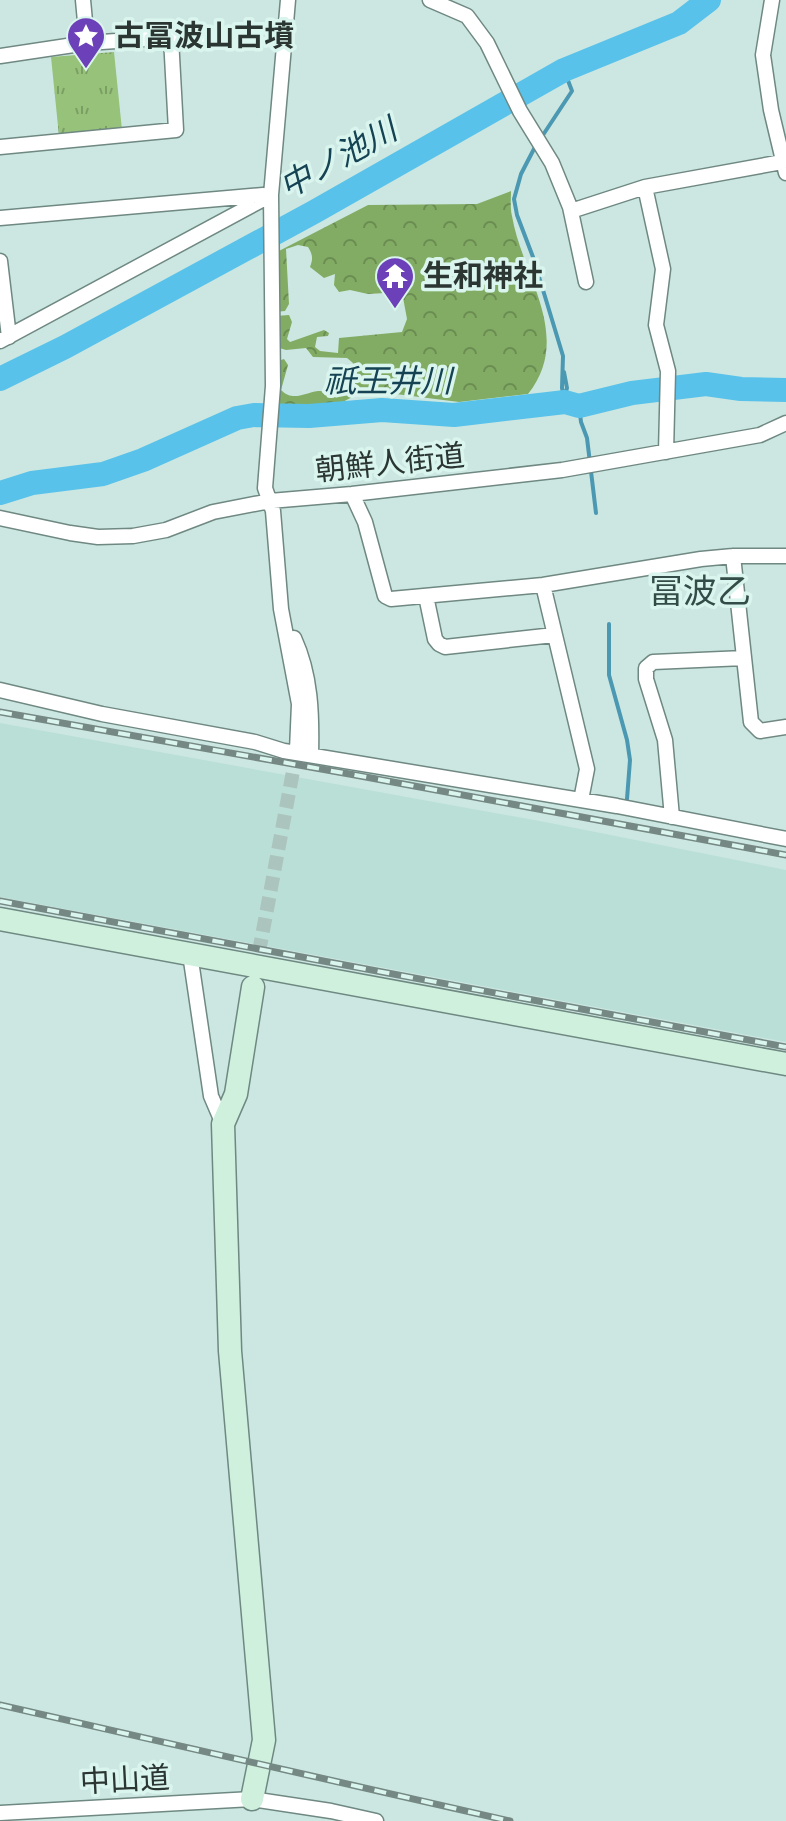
<svg xmlns="http://www.w3.org/2000/svg" width="786" height="1821" font-family="Commissioner,'Noto Sans JP',sans-serif">
<style>
.built{fill:#badfd6}
.forest{fill:url(#forest-crowns)}
.park{fill:url(#park-tufts)}
.lines{fill:none;stroke-linecap:round;stroke-linejoin:round}
.stream{stroke:#4b98b3;stroke-width:4}
.river{stroke:#59c2ea;stroke-width:24}
.street-tunnel{stroke:#acc4be;stroke-width:14;stroke-dasharray:14 7;stroke-linecap:butt}
.street-casing{stroke:#6f8882;stroke-width:17}
.secondary-casing{stroke:#6f8882;stroke-width:25}
.street{stroke:#fff;stroke-width:14}
.secondary{stroke:#cef0dd;stroke-width:22}
.rail-casing{stroke:#758883;stroke-width:7}
.rail{stroke:#d9f5ee;stroke-width:4;stroke-dasharray:12;stroke-linecap:butt}
.labels{text-anchor:middle;stroke-width:7;stroke-linejoin:round;paint-order:stroke}
.poi-label{font-size:30px;font-weight:bold;fill:#2b3633;stroke:#d9f5ee;text-anchor:start}
.street-label{font-size:30px;fill:#2b3633;stroke:#d9f5ee}
.water-label{font-size:32px;font-style:italic;fill:#154353;stroke:#d9f5ee}
.quarter-label{font-size:34px;fill:#344c47;stroke:#d9f5ee}
</style>
<defs>
<pattern id="forest-crowns" width="20" height="18" patternUnits="userSpaceOnUse" patternTransform="scale(2)"><rect width="20" height="18" fill="#82ac63"/><path d="M2 6a3 3 0 1 1 6 0M12 15a3 3 0 1 1 6 0" fill="none" stroke="#6b8d52"/></pattern>
<pattern id="park-tufts" width="24" height="20" patternUnits="userSpaceOnUse" patternTransform="scale(2)"><rect width="24" height="20" fill="#97c279"/><path d="M3 7l-1-3M5 7V3M7 7l1-3M15 17l-1-3M17 17v-4M19 17l1-3" fill="none" stroke="#7b9e64"/></pattern>
</defs>
<rect width="100%" height="100%" fill="#cce7e1"/>
<!-- built -->
<path class="built" d="M0,723L545,822L786,870V1042L0,897Z"/>
<!-- forest -->
<path class="forest" d="M511,191C511,199 510,208 512,216C522,276 574,336 528,394L459,402L396,394L356,395L339,404H279L275,362L284,359L288,365L281,390C293,402 304,393 318,391C323,391 332,392 338,390C348,386 350,372 353,363L347,358L313,357L306,348L286,350L276,347V316L289,315L292,322L287,339L290,342L324,330L329,333L328,336L317,337L315,347L320,351L338,353L339,338L402,332L407,319L402,292L368,294L350,290L339,292L334,285L335,274L324,278L310,267C313,259 313,255 308,247L298,245L286,249L289,304L285,311L275,312L277,252L368,205L477,204Z"/>
<!-- park -->
<path class="park" d="M114,52L122,130L59,136L51,57Z"/>
<g class="lines">
<!-- stream -->
<path class="stream" d="M541,138L572,91L564,70
M536,145L521,174L514,199L517,215L533,257L563,356L562,388L565,402
M564,372L567,388L565,395
M579,406L581,422L587,438L596,513
M609,624V675L627,740L630,760L627,799"/>
<!-- river -->
<path class="river" d="M0,379L65,347L314,212L564,70L679,23L709,0
M0,493L32,483L103,474L143,460L237,418L254,415L309,416L382,410L454,415L565,402L579,406L632,393L706,384L741,389L786,390"/>
<!-- street-tunnel -->
<path class="street-tunnel" d="M255,973L297,750"/>
<defs>
<path id="street" d="M83,0L87,43
M288,0L271,195L273,386L265,488L273,511L281,609L299,704L297,750
M430,0L467,16L487,43L520,111L552,163L570,207L586,282
M772,0L763,55L771,110L786,173
M0,56L87,43L204,35
M0,147L176,130L171,38
M645,187L782,162
M571,211L645,187L663,269L656,325L668,371L666,452
M0,218L263,195
M0,261L9,337
M0,341L271,195
M352,494L365,522L385,596L391,599L543,585L701,559L733,556H786
M0,518L70,533L98,537L133,536L166,530L213,512L270,501L352,494L562,470L760,435L786,423
M733,556L751,722L760,731L786,727
M543,585L587,769L581,800
M426,596L435,639L439,644L445,647L554,635
M294,638C311,675 312,714 311,755
M0,690L102,714L255,742L284,751L617,806L786,839
M672,817L665,740L646,679V668L653,662L744,658
M190,954L211,1096L223,1124
M0,1813L252,1799L331,1811L376,1821"/>
<path id="secondary" d="M0,919L786,1064
M252,1799L264,1740L230,1351L223,1124L236,1094L253,987"/>
</defs>
<!-- street casing -->
<use href="#street" class="street-casing"/>
<!-- secondary casing -->
<use href="#secondary" class="secondary-casing"/>
<!-- street -->
<use href="#street" class="street"/>
<!-- secondary -->
<use href="#secondary" class="secondary"/>
<defs>
<path id="rail" d="M0,712L355,775L786,855
M0,901L786,1047
M0,1705L510,1821"/>
</defs>
<!-- rail casing -->
<use href="#rail" class="rail-casing"/>
<!-- rail -->
<use href="#rail" class="rail"/>
</g>
<!-- icons -->
<defs>
<symbol id="sight-pin" viewBox="-11 -11 22 30"><path d="M0 17L-7.5 6A9.5 9.5 0 1 1 7.5 6Z" fill="#6c40b8" stroke="#d9f5ee"/><path d="M0-6L1.8-2.2L6-1.7L2.9 1.2L3.7 5.4L0 3.3L-3.7 5.4L-2.9 1.2L-6-1.7L-1.8-2.2Z" fill="#fff"/></symbol>
<symbol id="temple-pin" viewBox="-11 -11 22 30"><path d="M0 17L-7.5 6A9.5 9.5 0 1 1 7.5 6Z" fill="#6c40b8" stroke="#d9f5ee"/><path d="M0-6L5-2H3V0L6.5 2.5H4V6H1.5V3h-3V6H-4V2.5H-6.5L-3 0V-2H-5Z" fill="#fff"/></symbol>
</defs>
<g fill-rule="evenodd">
<use href="#sight-pin" x="64" y="14" width="44" height="60"/>
<use href="#temple-pin" x="373" y="254" width="44" height="60"/>
</g>
<g class="labels">
<!-- poi labels -->
<g class="poi-label">
<text x="114" y="46">古冨波山古墳</text>
<text x="423" y="286">生和神社</text>
</g>
<!-- street labels -->
<g class="street-label">
<text transform="translate(390 463) rotate(-6)" y="10">朝鮮人街道</text>
<text transform="translate(125 1780) rotate(-3)" y="10">中山道</text>
</g>
<!-- water labels -->
<g class="water-label">
<text transform="translate(338 158) rotate(-29)" y="11">中ノ池川</text>
<text x="388" y="392">祇王井川</text>
</g>
<!-- quarter labels -->
<g class="quarter-label">
<text x="700" y="603">冨波乙</text>
</g>
</g>
</svg>
